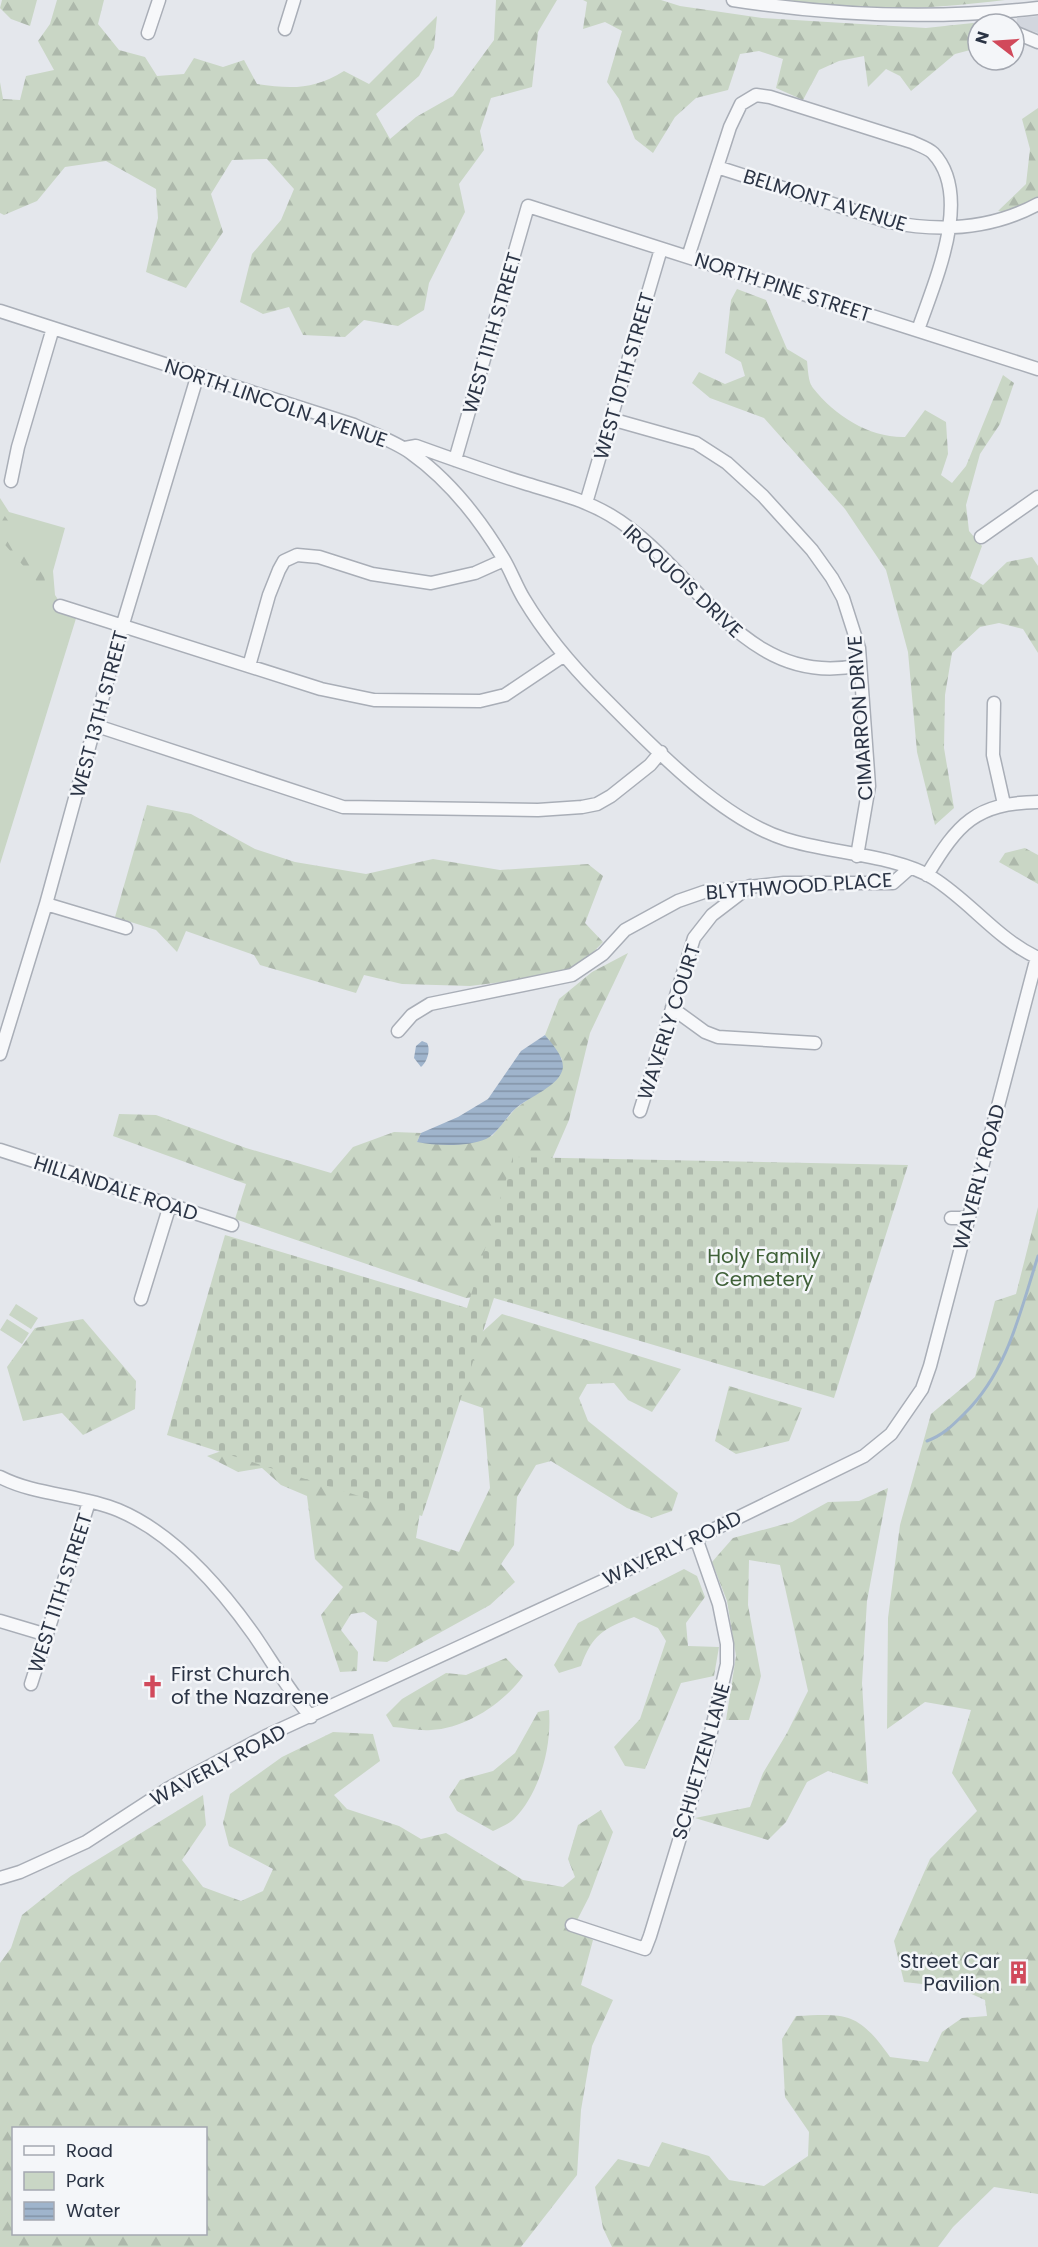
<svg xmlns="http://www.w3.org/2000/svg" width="1038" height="2247" font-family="Poppins,sans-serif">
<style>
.built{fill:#d2d6de}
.green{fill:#c9d6c5}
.forest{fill:url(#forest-firs);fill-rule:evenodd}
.cemetery{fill:url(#cemetery-stones)}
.water{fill:url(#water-rules)}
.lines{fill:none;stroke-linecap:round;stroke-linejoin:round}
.stream{stroke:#9fb4cc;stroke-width:3}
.minor-casing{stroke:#a9aeb7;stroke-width:15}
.minor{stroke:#f7f8fa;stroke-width:12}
.labels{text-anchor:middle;stroke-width:5;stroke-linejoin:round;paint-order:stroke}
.street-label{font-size:20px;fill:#2b3445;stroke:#f4f6f9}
.park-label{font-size:20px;fill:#3f6138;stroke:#f4f6f9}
.poi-label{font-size:20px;fill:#2b3445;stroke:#f4f6f9;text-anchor:start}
</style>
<defs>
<pattern id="forest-firs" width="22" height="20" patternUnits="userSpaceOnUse" patternTransform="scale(1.5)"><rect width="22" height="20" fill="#c9d6c5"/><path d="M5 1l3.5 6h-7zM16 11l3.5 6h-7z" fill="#adb8ab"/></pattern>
<pattern id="cemetery-stones" width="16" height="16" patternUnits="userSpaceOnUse" patternTransform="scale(1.5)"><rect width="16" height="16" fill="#c9d6c5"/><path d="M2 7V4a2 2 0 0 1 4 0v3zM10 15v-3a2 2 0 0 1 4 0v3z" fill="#adb8ab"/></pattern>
<pattern id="water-rules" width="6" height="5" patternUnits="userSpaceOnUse" patternTransform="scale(1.5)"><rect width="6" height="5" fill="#9fb4cc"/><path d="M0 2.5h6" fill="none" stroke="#8293a7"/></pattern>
</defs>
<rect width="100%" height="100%" fill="#e4e7ec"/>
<!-- built -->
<path class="built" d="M1038,16V33L1016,26L1017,18Z"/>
<!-- green -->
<path class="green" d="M0,498L9,512L65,528L53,571L55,595L59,601L78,612L0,864Z
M16,1304L38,1318L31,1329L9,1315Z
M7,1319L29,1333L22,1344L0,1330Z"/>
<!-- forest -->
<path class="forest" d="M2,0H37L30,26L11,19L0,8Z
M57,0H104L98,24L119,50L145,57L157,76L184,74L194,58L223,67L244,60L257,84C291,89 313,90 344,71L369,84L437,16L434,48L419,76L376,114L390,139L416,117L453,96L494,40L496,0H557L538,32L532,87L491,98L480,131L484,150L459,184L465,212L429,283L424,310L398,326L364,320L345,337L303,335L289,307L263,314L240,302L252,254L281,220L294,189L267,159L232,160L211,194L223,232L186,288L146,272L158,218L156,189L106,161L65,167L37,201L4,215L0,213V82L3,99L20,100L26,76L54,70L38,41L50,24Z
M583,0H661L680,6L762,18L926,28L973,23L978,25V48L955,54L911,91L900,76L886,69L868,87L864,56L839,61L819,70L803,100L776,88L783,59L759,51L740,54L728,90L696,98L675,117L653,153L635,139L619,99L607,82L622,31L605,22L583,29L587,2Z
M788,0H1005C933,9 860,13 788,0Z
M1038,108V197L1009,213L998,211L1026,184L1030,149L1022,119Z
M737,289L766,300L787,349L807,361C808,369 808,382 813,388C835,416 870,438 905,437L925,410L946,422L948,454L941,475L952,483L966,466L1003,375L1014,383L1000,424L980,454L966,505L969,531L982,546L970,578L983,585L1007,562L1032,557L1038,566V653L1023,629L999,623L980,627L952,653L945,695L944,748L954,808L935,825L917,752L908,652L886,570L845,509L764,418L710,398L692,383L699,372L725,384L745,376L741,362L725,353L731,300Z
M0,509L44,573L46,592L0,539Z
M147,805L191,814L255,849L295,862L366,874L433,859L500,870L588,864L603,876L585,923L603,942L581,965L550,976L470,986L402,984L364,975L356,993L260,965L254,955L186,931L177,952L156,930L115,917Z
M1025,848L1038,855V884L999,862L1005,853Z
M628,953L590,1033L569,1120L549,1166L480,1296L466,1298L235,1219L246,1184L113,1136L119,1114L156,1115L246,1148L331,1173L353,1147L394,1132L421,1133L417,1142L492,1136L515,1109L556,1079L562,1059L545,1035L559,999L592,972Z
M1038,1207V2194L994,2187L953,2227L938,2247H612L603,2228L595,2187L618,2159L649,2167L662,2142L709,2156L729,2180L764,2186L808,2156L809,2132L785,2097L782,2039L796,2016C848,2013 859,2013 890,2057L928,2062L942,2032L962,2018L987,2016L985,2000L958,1988L904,1982L894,1941L930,1859L977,1811L952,1773L971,1710L925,1702L887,1729L888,1618L900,1525L931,1414L975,1377L995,1301L1016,1294Z
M502,1314L681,1369L652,1412L628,1400L614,1383L587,1384L579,1398L588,1421L678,1493L672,1511L652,1518L627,1508L551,1461L536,1465L517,1497L514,1545L501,1564L515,1582L490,1605L387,1662L373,1661L377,1621L364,1612L351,1614L341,1630L358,1652L357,1671L340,1672L321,1615L343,1587L315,1559L307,1496L281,1485L262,1468L238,1472L207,1456L233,1447L423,1493L416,1538L459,1552L490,1488L483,1408L457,1399L479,1335Z
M83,1319L136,1381L135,1409L83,1435L62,1413L23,1421L7,1367L35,1328Z
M729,1386L802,1408L789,1441L736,1454L715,1441Z
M888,1488L867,1601L862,1683L868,1784L828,1771L807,1782L786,1822L768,1840L695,1818L750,1807L763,1773L787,1733L808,1691L780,1565L749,1560L748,1605L761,1676L749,1720H726L736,1656L727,1601L712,1562L733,1538L792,1522L828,1502L859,1501Z
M684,1569L697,1576L705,1597L686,1623L688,1646L719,1647L714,1676L681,1683L645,1769L625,1766L614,1747L640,1719L666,1641L658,1628L634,1617C604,1628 592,1635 581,1666L559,1673L554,1665L578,1623Z
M506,1658L523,1676C504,1703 465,1729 431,1730C419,1731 406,1728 393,1727L386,1715L402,1699L446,1673L466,1675Z
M549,1710C552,1746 540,1793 514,1819C509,1824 499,1828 493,1831L457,1811L449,1797L460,1780L493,1771L515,1753L538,1712Z
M333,1732L373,1734L380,1761L334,1795L347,1809L399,1826L421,1839L446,1833L523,1880L563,1887L575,1877L568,1859L578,1825L601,1810L613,1832L589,1897L572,1930L593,1940L581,1985L613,2000L592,2046L581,2110L577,2175L521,2247H0V1963L11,1948L22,1915L71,1876L203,1795L206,1825L182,1860L203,1887L241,1901L263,1891L273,1869L229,1846L223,1823L230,1794L282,1757ZM14,2128H206V2234H14Z"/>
<!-- cemetery -->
<path class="cemetery" d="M513,1157L908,1165L834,1398L494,1298L422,1516L167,1435L225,1235L467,1308Z"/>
<!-- water -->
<path class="water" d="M545,1035C552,1044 563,1055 563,1067C561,1086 528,1097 515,1109C505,1118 498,1133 486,1139C467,1147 437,1146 417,1142L421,1133L458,1117L488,1099L521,1051Z
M422,1041L427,1043C431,1050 427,1062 421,1067L414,1058L416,1046Z"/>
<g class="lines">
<!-- stream -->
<path class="stream" d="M927,1441C943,1435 952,1426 964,1414C1008,1371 1020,1312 1038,1256"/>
<defs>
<path id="minor" d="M733,0C835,16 935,20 1038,8
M998,13L1004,24
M285,29L294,0
M1014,32L1038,42
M148,33L159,0
M717,167L889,222C940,232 992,229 1038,204
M688,257L730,127L741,104L756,95L770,97L912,142C918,145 928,148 933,153C974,196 934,283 918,330
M0,311L354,425C373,434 394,441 411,453C449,480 479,518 503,558C511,571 516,586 524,599C545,634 571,665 600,694C649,743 719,818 785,839C828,853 896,855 933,878C971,902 997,939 1038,958
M611,419L696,443L727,463L763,496L812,550L832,578L843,598L859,648L869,786L857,856
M405,448L416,446C452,459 488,472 524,483C553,492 583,499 610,515C695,565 743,691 860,665
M455,460L528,206L1038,369
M11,481L18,447L53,328
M586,503L661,249
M981,537L1038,497
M60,606L321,689L374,700L480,701L505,695L563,656
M249,666L269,595L279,570L284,561L297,555L319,557L372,574L431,583L475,573L504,560
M994,703L993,755L1004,804
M97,726L343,807L538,810L582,807L597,804L611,796L650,765L661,752
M927,875C958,824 975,803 1038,802
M46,904L126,928
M672,1008L705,1032L718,1037L815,1043
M398,1031L412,1015L430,1004L572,975L603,954L625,930L678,901L704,892L784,883H893L910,868
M0,1054L46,904L122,627L198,374
M640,1111L694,938L712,915L750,886
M0,1150L232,1225
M951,1218H967
M141,1299L170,1205
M0,1477C37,1496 80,1494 118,1510C173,1533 220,1587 254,1635C273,1663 289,1691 311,1717
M0,1621L47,1635
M31,1684L89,1502
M0,1878L20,1872L86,1842L169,1788L266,1736L696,1538L864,1456L891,1434L922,1389L930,1366L1037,957
M572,1925L645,1949L650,1936L707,1749L727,1664V1644L719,1604L696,1538"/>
</defs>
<!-- minor casing -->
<use href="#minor" class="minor-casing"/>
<!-- minor -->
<use href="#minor" class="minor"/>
</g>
<!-- icons -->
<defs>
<symbol id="church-bare" viewBox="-9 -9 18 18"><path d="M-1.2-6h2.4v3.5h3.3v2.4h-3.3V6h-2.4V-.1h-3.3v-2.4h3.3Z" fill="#d1495b" stroke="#f4f6f9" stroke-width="2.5" paint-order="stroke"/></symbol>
<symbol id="building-bare" viewBox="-9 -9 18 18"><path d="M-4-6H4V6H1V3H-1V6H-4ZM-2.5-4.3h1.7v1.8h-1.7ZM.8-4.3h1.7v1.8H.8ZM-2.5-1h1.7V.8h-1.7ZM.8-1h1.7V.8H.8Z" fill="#d1495b" stroke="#f4f6f9" stroke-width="2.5" paint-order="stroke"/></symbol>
</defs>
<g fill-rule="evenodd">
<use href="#church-bare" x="136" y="1670" width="33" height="33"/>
<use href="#building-bare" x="1002" y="1956" width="33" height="33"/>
</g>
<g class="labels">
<!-- street labels -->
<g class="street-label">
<text transform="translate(825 200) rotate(17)" y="7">BELMONT AVENUE</text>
<text transform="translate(783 287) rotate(18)" y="7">NORTH PINE STREET</text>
<text transform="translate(492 333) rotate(-74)" y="7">WEST 11TH STREET</text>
<text transform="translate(624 376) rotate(-74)" y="7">WEST 10TH STREET</text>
<text transform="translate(276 403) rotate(19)" y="7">NORTH LINCOLN AVENUE</text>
<text transform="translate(683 581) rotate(43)" y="7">IROQUOIS DRIVE</text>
<text transform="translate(99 714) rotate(-75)" y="7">WEST 13TH STREET</text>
<text transform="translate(860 718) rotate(-94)" y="7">CIMARRON DRIVE</text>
<text transform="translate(799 886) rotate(-4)" y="7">BLYTHWOOD PLACE</text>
<text transform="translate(669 1022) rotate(-72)" y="7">WAVERLY COURT</text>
<text transform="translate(979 1177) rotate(-75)" y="7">WAVERLY ROAD</text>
<text transform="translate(116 1188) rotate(18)" y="7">HILLANDALE ROAD</text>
<text transform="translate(672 1548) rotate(-25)" y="7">WAVERLY ROAD</text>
<text transform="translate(60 1593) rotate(-72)" y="7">WEST 11TH STREET</text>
<text transform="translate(701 1761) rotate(-74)" y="7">SCHUETZEN LANE</text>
<text transform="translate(218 1765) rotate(-28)" y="7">WAVERLY ROAD</text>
</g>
<!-- park labels -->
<g class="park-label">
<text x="764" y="1263">Holy Family<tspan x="764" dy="23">Cemetery</tspan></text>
</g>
<!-- poi labels -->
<g class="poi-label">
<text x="171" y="1681">First Church<tspan x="171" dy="23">of the Nazarene</tspan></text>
<text x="1000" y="1968" text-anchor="end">Street Car<tspan x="1000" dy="23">Pavilion</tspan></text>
</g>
</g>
<!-- legend -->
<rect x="12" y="2127" width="195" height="108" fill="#f4f6f9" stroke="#a4a8b1" stroke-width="1.5"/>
<rect x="24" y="2146" width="30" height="9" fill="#f7f8fa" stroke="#a4a8b1" stroke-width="1.5"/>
<text x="66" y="2157" font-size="18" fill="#2b3445">Road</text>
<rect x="24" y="2172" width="30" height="18" fill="#c9d6c5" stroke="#a4a8b1" stroke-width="1.5"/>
<text x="66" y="2187" font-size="18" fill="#2b3445">Park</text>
<rect x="24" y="2202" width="30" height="18" fill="url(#water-rules)" stroke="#a4a8b1" stroke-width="1.5"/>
<text x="66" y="2217" font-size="18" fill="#2b3445">Water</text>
<!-- north arrow -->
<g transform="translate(996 42) rotate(287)"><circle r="28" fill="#f4f6f9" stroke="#a4a8b1" stroke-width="1.5"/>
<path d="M0-4.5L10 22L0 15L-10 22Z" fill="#d1495b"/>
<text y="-9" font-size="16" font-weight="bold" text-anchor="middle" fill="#2b3445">N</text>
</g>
</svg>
